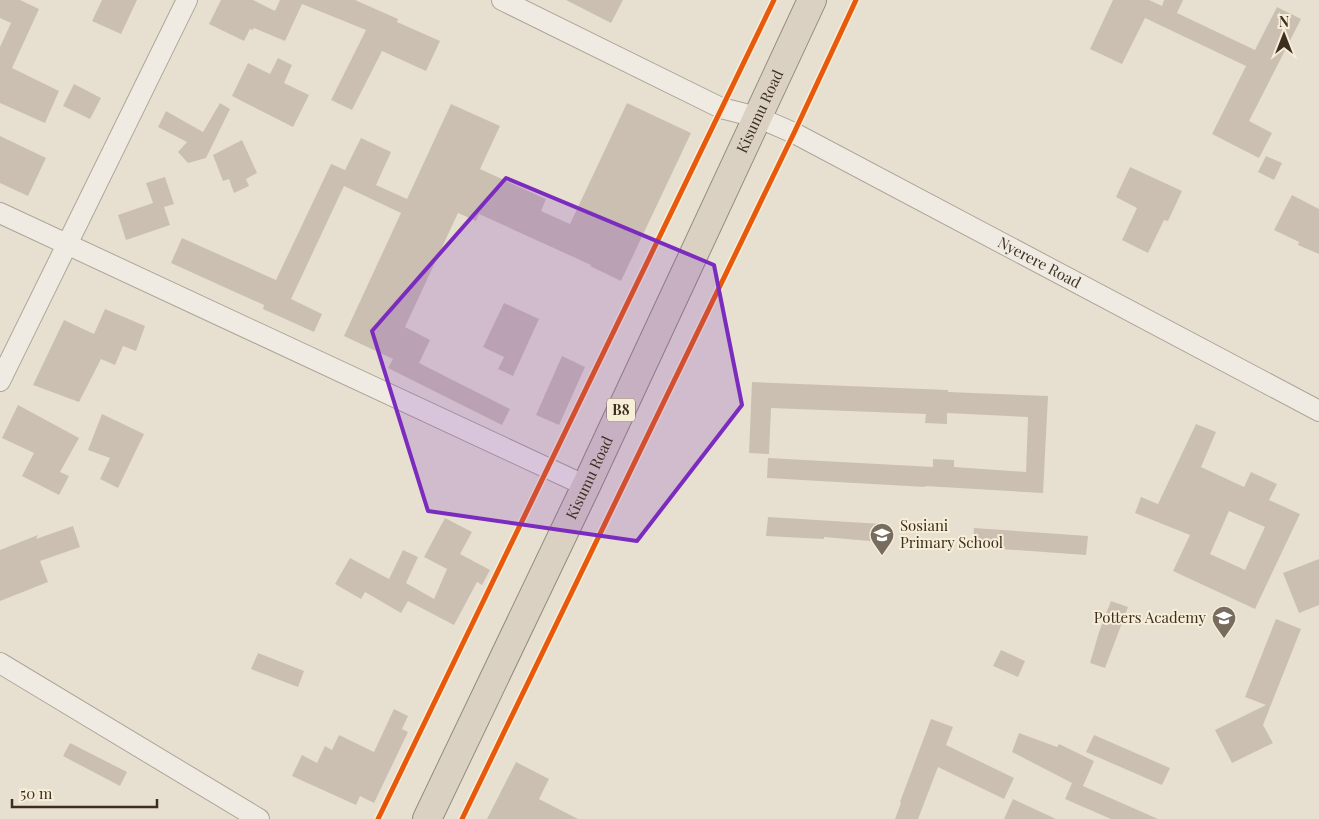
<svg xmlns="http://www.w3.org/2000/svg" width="1319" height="819" font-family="'Playfair Display',serif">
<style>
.building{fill:#cbbfb2;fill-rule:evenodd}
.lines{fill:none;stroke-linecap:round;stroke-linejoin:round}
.street-casing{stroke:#ada599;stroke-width:22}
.highway-casing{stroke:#928b80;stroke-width:30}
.street{stroke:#efebe3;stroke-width:20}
.highway{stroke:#dad1c2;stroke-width:28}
.cycleway-casing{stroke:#f7eed8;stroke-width:8}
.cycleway{stroke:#e8590c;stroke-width:5}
.marked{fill:#7b2cbf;fill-opacity:0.2;stroke:#7b2cbf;stroke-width:4;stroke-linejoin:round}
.labels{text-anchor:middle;stroke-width:4;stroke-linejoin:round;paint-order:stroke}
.shield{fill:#f7eed8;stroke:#756857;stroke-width:1}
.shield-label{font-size:14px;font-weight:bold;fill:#3d2e20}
.street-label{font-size:15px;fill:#3d2e20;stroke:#f7eed8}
.poi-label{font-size:15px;fill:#3d2e20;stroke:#f7eed8;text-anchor:start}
</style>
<rect width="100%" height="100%" fill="#e7e0d1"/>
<!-- building -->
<path class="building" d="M0,0H20L39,9L12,68L59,91L45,123L0,103V47L11,23L0,18Z
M102,0H137L121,34L92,21Z
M221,0H253L275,11L280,0H355L398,19L397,22L440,41L426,71L382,51L352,110L331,100L366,30L302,4L285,41L254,28L253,30L250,29L244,41L209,24Z
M566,0H623L611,23Z
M1113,0H1149L1162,6L1164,0H1183L1177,13L1255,50L1277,7L1301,19L1249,121L1272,133L1259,158L1212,134L1246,66L1145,18L1122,64L1090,49Z
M278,58L292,65L284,83L309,95L293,127L232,96L248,63L270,74Z
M74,84L101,98L90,119L63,106Z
M220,103L230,109L206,158L188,163L178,152L187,142L158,127L166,111L203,132Z
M627,103L691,133L621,281L590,266L591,265L479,214L476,221L458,213L405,327L430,340L419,363L510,409L502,425L388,368L393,359L344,336L401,213L344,186L291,299L322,314L314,332L263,309L264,305L171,263L182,238L276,280L331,164L345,170L361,138L391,152L376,185L407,199L451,104L500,126L480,169L546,199L541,211L570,224Z
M0,136L46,158L28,196L0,183Z
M242,140L257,173L246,179L249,186L234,193L229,179L223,181L213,155Z
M1266,156L1282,163L1274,180L1258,172Z
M1130,167L1182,191L1168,221L1164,220L1148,253L1122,240L1137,208L1116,197Z
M165,177L174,204L164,207L170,225L126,240L118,215L153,203L146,183Z
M1292,195L1319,209V254L1298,245L1299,242L1274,230Z
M504,303L539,319L513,376L498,369L504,357L483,347Z
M105,309L145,326L136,351L123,346L115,365L101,359L79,402L33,385L64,320L94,334Z
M562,356L585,367L559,425L536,415Z
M752,382L948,390V392L1048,396L1043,493L925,486V487L767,478L768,458L933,467V459L954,460V467L1026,472L1028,417L947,413V424L925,423L926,414L771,408L769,454L749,453Z
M18,405L79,438L60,472L69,476L59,495L22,476L34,453L2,438Z
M102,414L144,434L118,488L100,479L110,458L88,450Z
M1196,424L1216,432L1201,467L1244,487L1251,472L1277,484L1269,500L1300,514L1255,609L1173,571L1190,535L1135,513L1141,497L1158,504ZM1229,511L1265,527L1245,570L1210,554Z
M768,517L882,524L881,542L824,537V539L766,536Z
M445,518L472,532L460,554L490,570L482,585L477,582L454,625L408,601L401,613L365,592L361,599L335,584L350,558L389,579L403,550L418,557L406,583L434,599L447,569L424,557Z
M73,526L80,547L40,561L48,582L0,601V550L38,535L36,539Z
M974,528L1088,536L1086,555L973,547Z
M1319,559V605L1299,613L1283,573Z
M1111,601L1128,607L1105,668L1090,663L1099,632Z
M1276,619L1301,629L1263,725L1273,743L1232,763L1215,730L1266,705L1245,697Z
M1001,650L1025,661L1018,677L993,666Z
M258,653L304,671L298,687L251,669Z
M394,709L408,716L402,729L408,732L374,803L360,796L356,805L292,776L302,755L317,763L325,746L332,750L339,735L374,752Z
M931,719L953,727L946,745L1014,778L1004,799L938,767L918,819H895L901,803L900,802Z
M1019,733L1057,747L1059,744L1094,761L1083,786L1158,819H1111L1065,799L1072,783L1012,752Z
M1094,735L1170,768L1162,785L1086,752Z
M70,743L127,772L120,786L63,756Z
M516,762L549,779L539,799L578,819H487Z
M1013,799L1056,819H1004Z"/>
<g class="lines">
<defs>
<g id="street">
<path id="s1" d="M502,0L721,108L757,117L794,133L1319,411"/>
<path d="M0,213L586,486"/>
<path d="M0,381L187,0"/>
<path d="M0,663L259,819"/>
</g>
<g id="highway">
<path id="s2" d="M427,819L586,486L812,0"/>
</g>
</defs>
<!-- street casing -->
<use href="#street" class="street-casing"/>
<!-- highway casing -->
<use href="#highway" class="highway-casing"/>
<!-- street -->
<use href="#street" class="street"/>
<!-- highway -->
<use href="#highway" class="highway"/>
<defs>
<path id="cycleway" d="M378,819L774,0
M462,819L794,133L856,0"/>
</defs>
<!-- cycleway casing -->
<use href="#cycleway" class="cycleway-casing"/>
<!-- cycleway -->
<use href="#cycleway" class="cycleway"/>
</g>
<!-- marked area -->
<path class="marked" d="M506,178L714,265L742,405L637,541L428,511L372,331Z"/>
<!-- icons -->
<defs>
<symbol id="school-pin" viewBox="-11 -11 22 30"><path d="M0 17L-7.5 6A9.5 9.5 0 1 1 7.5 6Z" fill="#786c5e" stroke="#f7eed8"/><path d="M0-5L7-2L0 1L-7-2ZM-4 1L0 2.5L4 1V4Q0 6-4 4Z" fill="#fff"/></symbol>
</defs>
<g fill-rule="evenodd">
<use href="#school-pin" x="868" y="521" width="28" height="38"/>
<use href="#school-pin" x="1210" y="604" width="28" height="38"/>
</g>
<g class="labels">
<!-- shield labels -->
<rect class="shield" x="607" y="398.5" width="28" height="23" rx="4"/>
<g class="shield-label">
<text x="621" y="415">B8</text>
</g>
<!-- street labels -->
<g class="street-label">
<text dy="5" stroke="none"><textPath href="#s2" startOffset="782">Kisumu Road</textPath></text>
<text dy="5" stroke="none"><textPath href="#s1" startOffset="599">Nyerere Road</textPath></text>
<text dy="5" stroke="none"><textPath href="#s2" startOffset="378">Kisumu Road</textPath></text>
</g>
<!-- poi labels -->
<g class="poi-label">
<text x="900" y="531">Sosiani<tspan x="900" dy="17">Primary School</tspan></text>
<text x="1206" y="623" text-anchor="end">Potters Academy</text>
</g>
</g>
<!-- north arrow -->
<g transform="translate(1284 35)" stroke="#f7eed8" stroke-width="4" paint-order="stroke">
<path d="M0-4L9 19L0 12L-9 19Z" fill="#3d2e20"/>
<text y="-8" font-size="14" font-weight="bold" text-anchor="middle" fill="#3d2e20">N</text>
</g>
<!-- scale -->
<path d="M12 799v8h145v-8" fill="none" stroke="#3d2e20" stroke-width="2.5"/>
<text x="20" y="799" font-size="15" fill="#3d2e20" stroke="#f7eed8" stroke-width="4" paint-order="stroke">50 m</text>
</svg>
